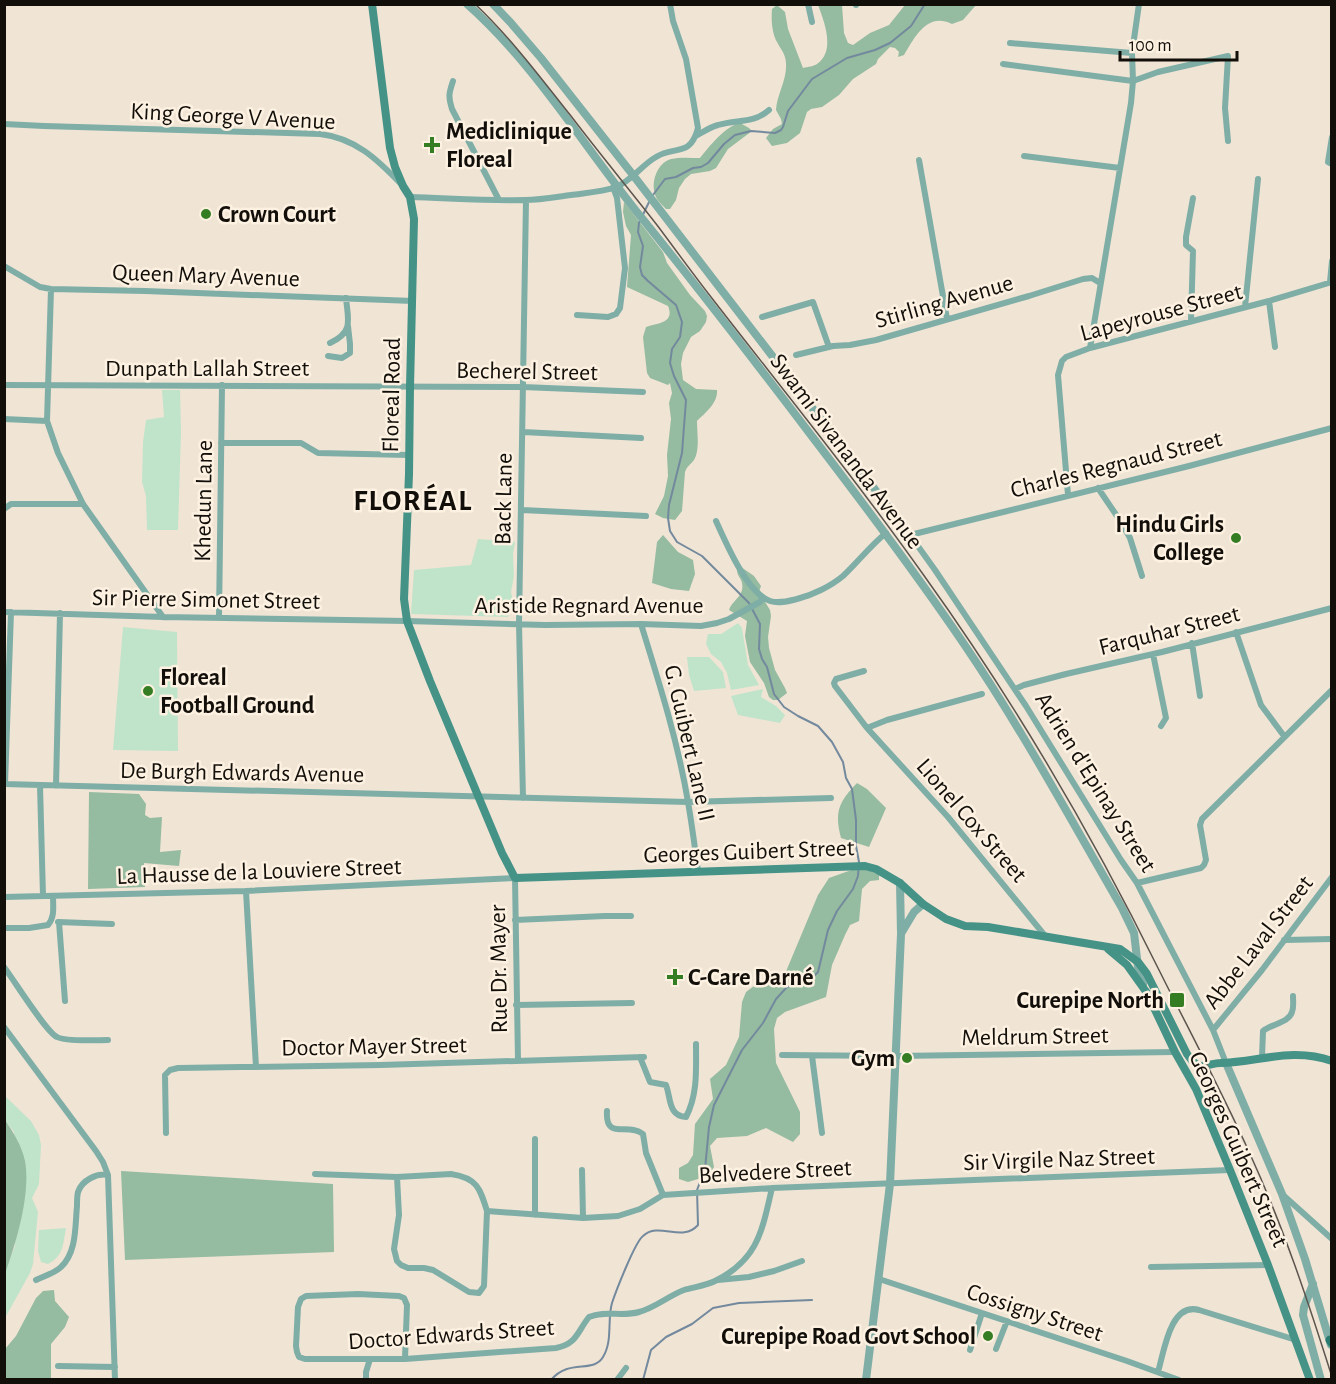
<svg xmlns="http://www.w3.org/2000/svg" width="1336" height="1384" font-family="'Alegreya Sans',sans-serif">
<style>
.green{fill:#c0e4ca}
.forest{fill:#95bba0}
.lines{fill:none;stroke-linecap:round;stroke-linejoin:round}
.stream{stroke:#73899d;stroke-width:2}
.minor{stroke:#7faea6;stroke-width:6}
.tertiary{stroke:#7faea6;stroke-width:8}
.secondary{stroke:#459287;stroke-width:8}
.primary{stroke:#2a7a70;stroke-width:9}
.tram{stroke:#5c554d;stroke-width:1.5}
.poi-dot{fill:#357d23;stroke:#fdf1e2;stroke-width:2}
.labels{text-anchor:middle;stroke-width:5;stroke-linejoin:round;paint-order:stroke}
.street-label{font-size:24px;fill:#120e09;stroke:#fdf1e2}
.poi-label{font-size:24px;font-weight:bold;fill:#120e09;stroke:#fdf1e2;text-anchor:start}
.district-label{font-size:30px;font-weight:bold;letter-spacing:1.5px;fill:#120e09;stroke:#fdf1e2}
</style>
<rect width="100%" height="100%" fill="#f0e4d5"/>
<!-- green -->
<path class="green" d="M162,390H180L181,432L178,530H147L146,496L142,482L143,442L146,420L164,417Z
M478,539L515,542L513,554L514,576L511,592L513,601L508,617L411,614L414,570L471,565Z
M738,623L742,628L748,665L759,685L731,690L727,673L721,662L711,654L706,644L708,634H721Z
M123,627L177,632L178,751L113,750Z
M687,657H709L723,672L726,688L694,691L689,675Z
M763,689L761,697L776,706L785,715L780,723L738,715L731,696Z
M5,1096L31,1121L39,1135L41,1145L39,1184L32,1198L38,1212L33,1264L30,1273L5,1318L4,1274L15,1246L14,1132L5,1120Z
M66,1228C63,1244 64,1256 48,1264L41,1262L38,1251L39,1230Z"/>
<!-- forest -->
<path class="forest" d="M777,5L785,12L788,29L803,68C808,67 814,66 817,64C836,51 824,21 818,5H842L844,33L848,43L853,45L870,33L889,25L905,5H976L963,20L952,24C927,12 915,37 904,55L898,57L899,52L895,48L890,47L878,59L876,64L853,79L839,95L822,107L811,109L807,112L800,133L787,143L772,146L766,138L773,129L782,124L781,119L776,110C777,94 787,80 786,64C786,54 781,50 777,42C772,33 771,20 772,9Z
M740,123L749,128L752,131L728,149L716,168L710,171L691,174L685,179L679,188L676,200L670,209H666C663,206 659,202 657,199C649,186 656,163 671,159C680,157 691,158 700,158C709,147 725,126 740,123Z
M624,202L663,252L667,263L690,295L705,311L707,316L706,322L700,331L691,337L683,353L681,364L683,380L696,389L717,390C718,403 705,413 697,421C697,433 700,450 694,460C690,465 687,466 685,472L682,511L675,520L663,518L655,514L664,496L668,476L667,455L671,419L669,403L672,393L670,383L668,385L650,378L647,373L643,337L646,327C658,323 675,323 668,306L627,287L631,235L626,226L623,212Z
M663,535L678,552L693,560L695,574L689,591L671,589L652,583L657,542Z
M741,567L754,576L761,586L759,592L770,610L771,616L768,637L769,648L775,670L785,688L787,693L778,700H773L769,697L764,683L750,662L745,636L747,621L729,610C732,600 745,596 742,583C741,577 737,577 737,569Z
M857,783L867,789L886,808L869,847L841,838C834,811 839,802 857,783Z
M89,792L139,794L146,804L145,815L150,818L162,817L160,852L181,850L179,866L144,863L145,887L88,889Z
M860,867L879,874V880L870,881L862,889L859,921L850,925L845,935L832,965L826,997L785,1012L777,1018L774,1029L776,1063L800,1112V1134L793,1142L766,1128L747,1136L717,1138L710,1146L714,1167L708,1176L688,1182L679,1179V1168L688,1163L693,1155L695,1124L713,1099L710,1079L726,1065L739,1037L742,1002L746,992L762,980L782,981L818,895L829,878Z
M5,1120C13,1132 22,1146 25,1161C31,1194 16,1243 5,1274Z
M121,1171L333,1184L334,1252L125,1260Z
M54,1290L55,1301L69,1317L65,1327L51,1344V1379H5V1349L16,1336L36,1298L43,1291Z"/>
<g class="lines">
<!-- stream -->
<path class="stream" d="M653,195L665,179L676,177L693,168L701,167L708,163L724,144L735,135L751,131L775,133L781,130L783,127L788,111L812,79L847,58L875,50L890,43L911,26L925,4
M551,1380C569,1358 593,1374 603,1357C613,1341 607,1320 612,1303C616,1291 635,1242 643,1236C659,1221 682,1243 698,1225L697,1190L705,1169L709,1127L714,1105L742,1050L763,1023L776,999L787,987L813,977L818,972L828,930L837,911L853,889L858,876L859,862L856,846V820L852,789L846,778L843,762L832,742L818,726L798,716L784,707L774,694L767,667L762,659L759,649L760,624L749,603L702,556L677,542L670,531L668,518L669,505L682,453L686,400L674,376L670,363L672,349L680,337L682,322L676,305L648,281L642,275L640,267L643,246L638,232L639,223L650,200
M643,1380L651,1350L666,1337L692,1324L713,1308L739,1303L812,1300"/>
<!-- minor -->
<path class="minor" d="M808,4L812,22
M856,5V4
M1010,43L1132,53
M1003,64L1133,81L1158,72L1228,56L1225,108L1228,141
M453,81C449,93 448,96 452,109L499,200
M4,124L44,126L320,134C355,138 377,159 401,184
M696,136C703,132 710,127 718,125C737,119 753,124 769,110
M1332,137L1328,162L1332,164
M1024,156L1120,168
M919,160L947,319
M410,197C448,198 487,201 525,200C540,200 556,197 571,195C585,193 602,192 616,187C631,181 642,165 656,157C675,145 690,158 698,128L686,59L673,21L670,4
M4,266L40,287L51,289L145,291L413,301
M1330,282L1332,261
M51,289L47,421L58,453L83,504L163,617
M1269,301L1275,347
M1245,307L1258,179
M577,315L608,317L616,314L620,308L625,268L617,198L613,187
M762,317L813,302L829,347
M1191,321L1193,251L1186,245V237L1193,198
M330,343C354,332 348,320 346,298
M1090,348L1131,103L1133,81L1132,53L1139,4
M796,355L833,346L850,345L876,340L1029,296L1083,279L1092,278L1100,283
M328,356L342,358L350,353V344L348,326
M4,385L523,387L643,392
M4,419L47,421
M523,432L641,438
M221,443H301L318,453L409,455
M1098,488L1121,522L1130,538L1142,576
M1068,495L1058,375L1062,361L1066,357L1090,348L1269,301L1332,282
M4,509L11,504H83
M522,510L646,516
M716,521C726,543 747,593 770,601C779,604 789,601 797,599C813,595 831,586 843,576C858,562 870,546 886,533
M4,612L163,617L407,621L545,625L641,624L701,626L717,623L729,619L760,602L763,598
M219,618L222,385
M641,624C659,682 678,742 688,802C692,825 695,848 698,871
M1236,632L1261,705L1284,736
M1192,643L1200,696
M1153,654L1166,718L1161,726
M864,671L836,679L834,683L835,686L867,728L948,817L1046,937
M1015,689L1024,685L1066,674L1162,652L1332,608
M867,728L887,720L982,694
M4,784L688,802L831,798
M5,784L11,612
M40,786L43,896
M56,786L60,613
M523,798L519,624L526,200
M1137,883L1201,868L1204,865L1206,860L1200,825L1202,819L1332,690
M246,891L256,1067
M4,897L246,891L515,878L518,1061
M515,920L605,916H631
M58,922L112,924
M59,922L65,1001
M4,928H29L48,925C55,917 53,907 53,896
M1284,940L1332,939
M4,967C14,980 46,1032 57,1037C66,1042 96,1040 108,1040
M516,1005L632,1003
M4,1027L96,1151L103,1162L108,1175L115,1380
M1213,1030L1262,970L1332,877
M782,1055L896,1056L1175,1052
M812,1056L822,1133
M640,1057L650,1082L666,1085C671,1098 668,1116 686,1117C698,1094 696,1069 696,1044
M1262,1057L1263,1031C1271,1024 1289,1023 1292,1012C1294,1007 1293,1001 1293,996
M1226,1063L1213,1030L1137,883L1121,860L1026,706L935,570L910,535L1189,466L1332,428
M607,1111C605,1141 628,1122 643,1134L646,1153L663,1195
M166,1133L165,1075L170,1070L178,1068L381,1065L644,1057
M582,1170L583,1218
M315,1174L397,1177
M1283,1195L1332,1239
M487,1211L484,1286L479,1293L469,1292L433,1270L424,1268H408L401,1265L397,1261L394,1249L399,1215L397,1177L451,1174C477,1178 480,1188 487,1211L583,1218L618,1216L640,1209L663,1195L772,1188L1230,1170
M535,1215V1139
M1151,1267L1268,1265
M879,1279L1127,1361L1179,1380
M36,1280C44,1276 55,1273 61,1267C77,1252 75,1226 77,1206C77,1202 77,1196 78,1192C82,1180 97,1173 108,1175
M718,1280L749,1277L774,1271L802,1261
M996,1349L1007,1321
M970,1350L982,1313
M405,1359L407,1305L404,1298L399,1296L358,1294L306,1296L301,1299L298,1307L296,1346L297,1352L299,1357L305,1359H405L556,1348C577,1344 577,1332 589,1317C605,1310 622,1317 639,1312C655,1308 668,1296 684,1290C694,1287 705,1286 715,1281C758,1260 762,1231 772,1188
M58,1366L115,1367
M1158,1372C1164,1352 1170,1302 1199,1310L1296,1340
M366,1380V1372L370,1359
M617,1380L626,1368"/>
<!-- tertiary -->
<path class="tertiary" d="M467,4C534,63 585,148 641,217C700,290 757,364 814,439C866,507 918,576 966,647C1023,731 1071,820 1122,908L1134,933L1138,967L1143,984
M493,4L511,23L541,58L633,175L910,535
M902,932L914,912L923,904
M1226,1063L1282,1194L1305,1259L1331,1345
M1313,1284L1304,1307L1303,1315L1321,1380
M866,1380L890,1184L901,934L900,883"/>
<!-- secondary -->
<path class="secondary" d="M372,4L390,148L395,167L403,186L410,197L414,219L410,387L409,474L404,599L407,621L430,681L502,853L515,878L865,866L876,869L900,883L923,904L946,919L965,926L988,927L1120,949L1138,962L1147,974L1187,1054C1191,1059 1194,1065 1201,1066C1208,1066 1214,1063 1220,1063C1259,1062 1292,1047 1332,1061
M1108,949L1127,965L1147,993L1175,1052L1196,1089L1230,1170L1268,1265L1310,1380"/>
<!-- primary -->
<path class="primary" d="M1330,1340L1332,1343"/>
<!-- tram -->
<path class="tram" d="M475,4C511,38 540,77 571,116C599,153 629,189 657,225C675,249 693,274 711,297C783,390 857,481 925,577C1014,701 1092,834 1159,970C1190,1032 1222,1092 1250,1154C1283,1226 1308,1301 1332,1377"/>
</g>
<!-- markers -->
<g class="poi-dot">
<path d="M429 136h6v6h6v6h-6v6h-6v-6h-6v-6h6z"/>
<circle cx="206" cy="214" r="6"/>
<circle cx="1236" cy="538" r="6"/>
<circle cx="148" cy="691" r="6"/>
<path d="M672 968h6v6h6v6h-6v6h-6v-6h-6v-6h6z"/>
<rect x="1169" y="992" width="16" height="16" rx="3"/>
<circle cx="907" cy="1058" r="6"/>
<circle cx="988" cy="1336" r="6"/>
</g>
<g class="labels">
<!-- street labels -->
<g class="street-label">
<text transform="translate(233 116) rotate(3)" y="8">King George V Avenue</text>
<text transform="translate(206 275) rotate(2)" y="8">Queen Mary Avenue</text>
<text transform="translate(944 301) rotate(-16)" y="8">Stirling Avenue</text>
<text transform="translate(1161 312) rotate(-15)" y="8">Lapeyrouse Street</text>
<text x="207" y="376">Dunpath Lallah Street</text>
<text transform="translate(527 371) rotate(1)" y="8">Becherel Street</text>
<text transform="translate(391 395) rotate(-89)" y="8">Floreal Road</text>
<text transform="translate(847 451) rotate(53)" y="8">Swami Sivananda Avenue</text>
<text transform="translate(1116 464) rotate(-14)" y="8">Charles Regnaud Street</text>
<text transform="translate(503 499) rotate(-89)" y="8">Back Lane</text>
<text transform="translate(203 501) rotate(-89)" y="8">Khedun Lane</text>
<text transform="translate(206 599) rotate(1)" y="8">Sir Pierre Simonet Street</text>
<text x="589" y="613">Aristide Regnard Avenue</text>
<text transform="translate(1169 630) rotate(-14)" y="8">Farquhar Street</text>
<text transform="translate(690 743) rotate(77)" y="8">G. Guibert Lane II</text>
<text transform="translate(242 772) rotate(1)" y="8">De Burgh Edwards Avenue</text>
<text transform="translate(1096 782) rotate(58)" y="8">Adrien d'Epinay Street</text>
<text transform="translate(972 820) rotate(49)" y="8">Lionel Cox Street</text>
<text transform="translate(749 851) rotate(-2)" y="8">Georges Guibert Street</text>
<text transform="translate(259 871) rotate(-2)" y="8">La Hausse de la Louviere Street</text>
<text transform="translate(1258 942) rotate(-52)" y="8">Abbe Laval Street</text>
<text transform="translate(498 969) rotate(-91)" y="8">Rue Dr. Mayer</text>
<text transform="translate(1035 1036) rotate(-1)" y="8">Meldrum Street</text>
<text transform="translate(374 1046) rotate(-1)" y="8">Doctor Mayer Street</text>
<text transform="translate(1239 1149) rotate(66)" y="8">Georges Guibert Street</text>
<text transform="translate(1059 1159) rotate(-2)" y="8">Sir Virgile Naz Street</text>
<text transform="translate(775 1171) rotate(-3)" y="8">Belvedere Street</text>
<text transform="translate(1035 1312) rotate(18)" y="8">Cossigny Street</text>
<text transform="translate(451 1334) rotate(-4)" y="8">Doctor Edwards Street</text>
</g>
<!-- poi labels -->
<g class="poi-label">
<text x="446" y="139">Mediclinique<tspan x="446" dy="28">Floreal</tspan></text>
<text x="218" y="222">Crown Court</text>
<text x="1224" y="532" text-anchor="end">Hindu Girls<tspan x="1224" dy="28">College</tspan></text>
<text x="160" y="685">Floreal<tspan x="160" dy="28">Football Ground</tspan></text>
<text x="688" y="985">C-Care Darné</text>
<text x="1164" y="1008" text-anchor="end">Curepipe North</text>
<text x="895" y="1066" text-anchor="end">Gym</text>
<text x="976" y="1344" text-anchor="end">Curepipe Road Govt School</text>
</g>
<!-- district labels -->
<g class="district-label">
<text x="413" y="510">FLORÉAL</text>
</g>
</g>
<!-- border -->
<rect width="1336" height="1384" fill="none" stroke="#120e09" stroke-width="12"/>
<!-- scale -->
<path d="M1120 51v9h117v-9" fill="none" stroke="#120e09" stroke-width="3"/>
<text x="1129" y="51" font-size="18" fill="#120e09" stroke="#fdf1e2" stroke-width="4.5" paint-order="stroke">100 m</text>
</svg>
